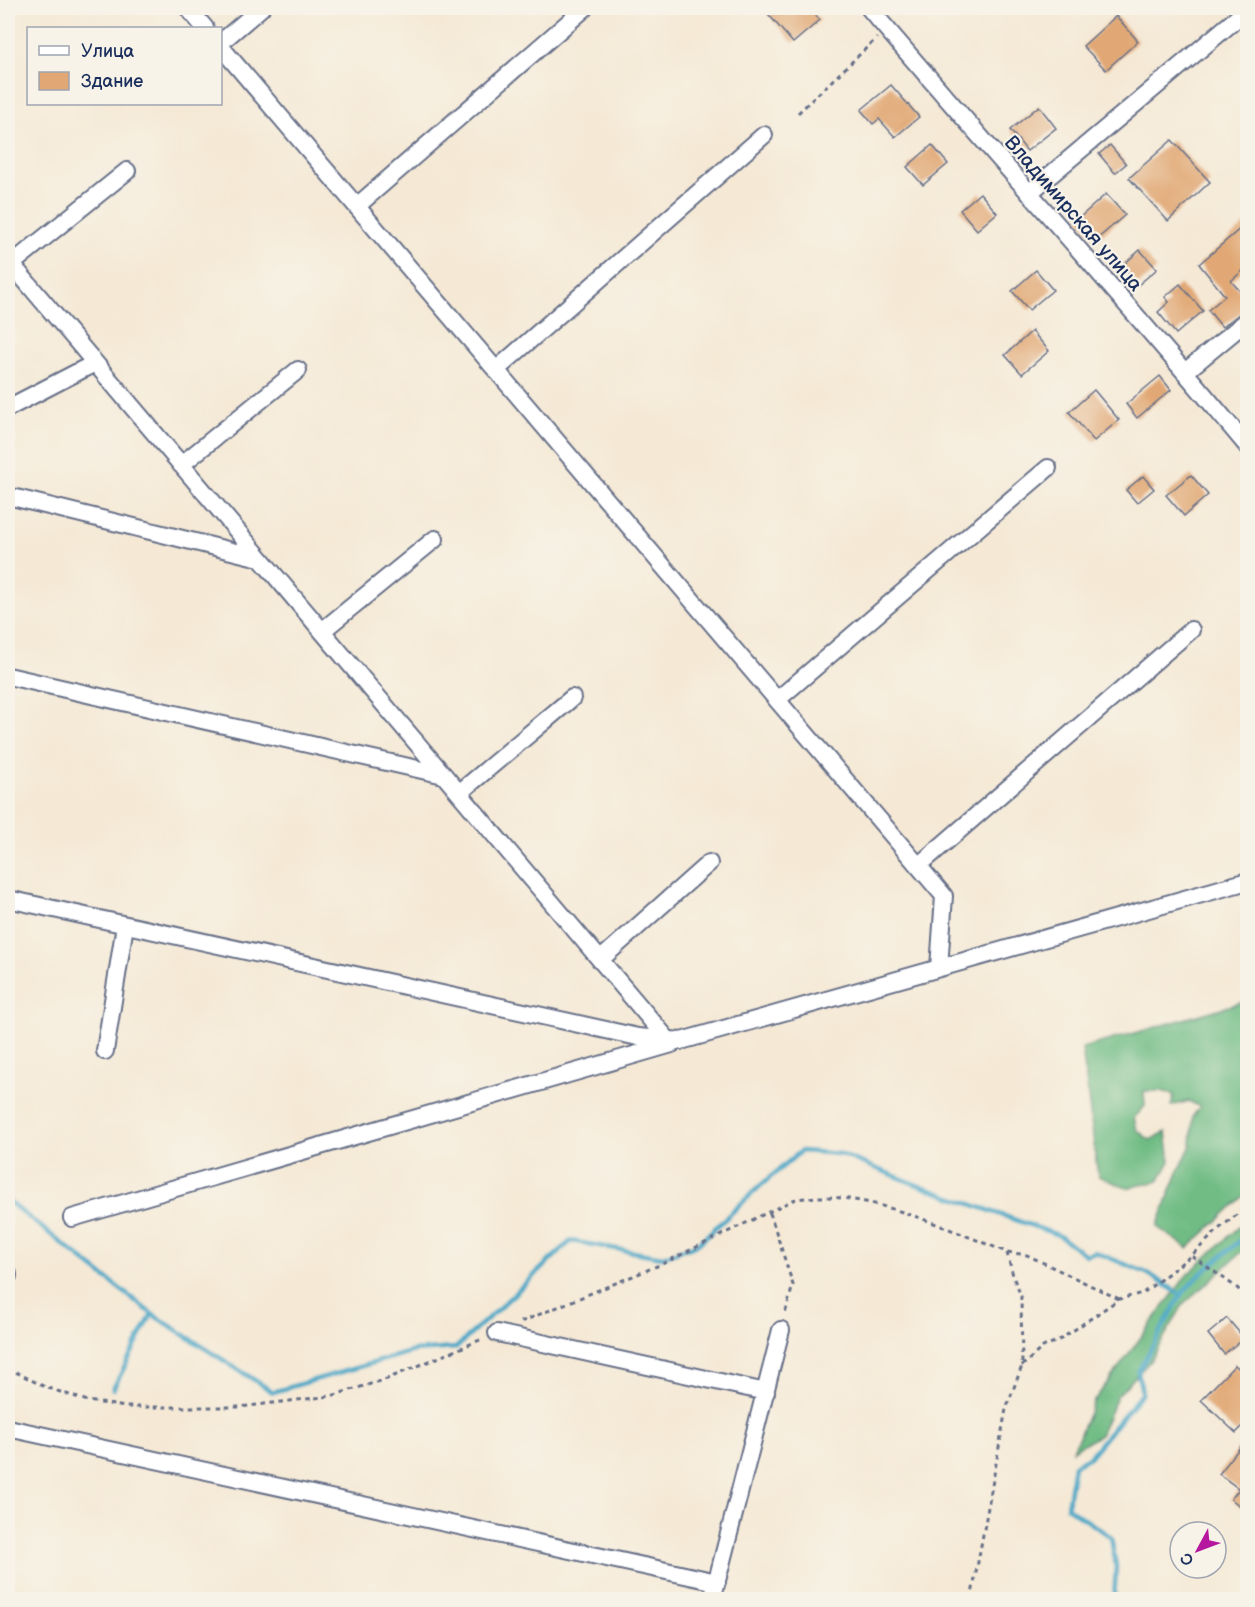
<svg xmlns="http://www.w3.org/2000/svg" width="1255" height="1607" font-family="'Balsamiq Sans',sans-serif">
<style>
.forest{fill:#70bc84;stroke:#467671;stroke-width:1.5}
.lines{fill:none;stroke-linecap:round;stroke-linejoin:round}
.stream{stroke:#48a7c7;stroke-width:4.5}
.building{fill:#e1a875}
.minor-casing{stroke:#677088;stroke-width:20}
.path{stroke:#677088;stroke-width:3;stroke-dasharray:4.5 4.5;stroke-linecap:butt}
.minor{stroke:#fff;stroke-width:16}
.labels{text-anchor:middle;stroke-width:4.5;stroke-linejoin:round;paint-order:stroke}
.street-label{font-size:20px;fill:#1b2f5e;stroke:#f7f3e8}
</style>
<rect width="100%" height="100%" fill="#f7f3e8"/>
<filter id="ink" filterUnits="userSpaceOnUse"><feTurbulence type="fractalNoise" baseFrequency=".0167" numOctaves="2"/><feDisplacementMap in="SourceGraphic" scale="12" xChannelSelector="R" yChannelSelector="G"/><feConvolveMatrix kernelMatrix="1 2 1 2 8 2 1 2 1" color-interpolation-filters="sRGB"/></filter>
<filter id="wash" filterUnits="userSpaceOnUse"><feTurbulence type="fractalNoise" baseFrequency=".008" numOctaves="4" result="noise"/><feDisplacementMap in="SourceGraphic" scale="24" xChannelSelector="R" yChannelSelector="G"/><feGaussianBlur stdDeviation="1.35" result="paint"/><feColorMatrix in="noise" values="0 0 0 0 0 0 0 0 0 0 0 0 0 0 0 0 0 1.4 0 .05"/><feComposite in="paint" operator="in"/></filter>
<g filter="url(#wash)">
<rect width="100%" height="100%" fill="#f5e9d5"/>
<!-- forest -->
<path class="forest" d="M1247,1001V1193L1188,1248L1157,1227L1177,1175L1191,1145L1193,1116L1200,1107L1189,1101L1171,1106L1174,1095L1162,1091H1144L1145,1106L1134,1118L1137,1130L1150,1140L1166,1132L1170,1161L1159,1181L1127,1188L1098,1176L1082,1048Z
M1247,1222V1247L1183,1305L1150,1361L1117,1396L1100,1435L1073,1450L1094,1401L1187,1275L1239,1227Z"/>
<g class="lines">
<!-- stream -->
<path class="stream" d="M8,1201L152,1314
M113,1389L152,1314L273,1392L414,1351L456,1348L571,1241L662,1257L698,1244L760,1186L801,1151L840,1154L920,1186L1058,1235L1086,1255L1095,1252L1149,1274L1181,1295
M1114,1600L1116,1566L1111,1537L1067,1507L1074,1465L1089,1457L1142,1393L1138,1372L1181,1295L1196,1278L1248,1234"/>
</g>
<g id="blocks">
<!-- building -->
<path class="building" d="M763,8H809L820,20L793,43Z
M1116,16L1138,41L1106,70L1083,46Z
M891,85L919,117L895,137L879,119L873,124L861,110Z
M1039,106L1056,128L1027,151L1010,130Z
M1172,140L1210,182L1168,221L1129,178Z
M932,145L948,164L923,185L907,167Z
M1110,145L1126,164L1115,173L1099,154Z
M980,193L997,213L977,230L960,210Z
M1106,194L1125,215L1096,240L1078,219Z
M1248,222V266L1231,281L1248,300V307L1222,327L1208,310L1225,296L1199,264Z
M1140,250L1157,269L1138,285L1122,266Z
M1036,270L1053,290L1029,310L1012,291Z
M1180,284L1203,311L1176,334L1158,312L1169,302L1165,297Z
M1032,331L1049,351L1022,374L1005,355Z
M1160,376L1171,390L1137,418L1126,404Z
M1094,390L1119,420L1094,441L1069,412Z
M1191,475L1208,495L1184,516L1166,495Z
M1143,476L1154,489L1137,503L1126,490Z
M1227,1318L1244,1338L1224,1354L1208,1334Z
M1235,1365L1248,1377V1421L1236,1433L1201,1400Z
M1248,1437V1512L1231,1499L1239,1489L1219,1474Z"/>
</g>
</g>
<g filter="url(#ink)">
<use href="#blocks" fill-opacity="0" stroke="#677088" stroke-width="1.5"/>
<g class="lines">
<defs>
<path id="minor" d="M188,8L205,28
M869,8C994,155 1124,298 1248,447
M220,43L261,8
M220,46L944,896L939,968
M1029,193L1248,9
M357,206L585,8
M8,260L668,1040
M8,267L127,171
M496,370L764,135
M1185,372L1248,320
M8,408L95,363
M181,465L298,370
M8,496L260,558
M322,631L435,539
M8,676L444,775
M777,700L1048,468
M459,793L572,698
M918,866L1191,630
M8,899L638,1037L681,1041L1248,881
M600,960L709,863
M105,1051L125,925
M72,1218L672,1044
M8,1276V1274
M497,1333L766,1392
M8,1428L717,1582
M712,1600L781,1330"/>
</defs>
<!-- minor casing -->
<use href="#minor" class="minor-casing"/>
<!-- path -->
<path class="path" d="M798,113L877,38
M770,1213L793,1285L785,1314
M1192,1256L1236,1287L1248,1298
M521,1322L662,1264L793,1200C858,1185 946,1229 1007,1252L1027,1255L1119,1299
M1022,1366L1043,1347L1061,1339L1119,1299L1143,1293L1192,1255L1220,1228L1248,1206
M8,1368L45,1387L88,1401L126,1407H240L331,1396L387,1379L482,1339
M971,1600L1006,1409L1022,1366L1021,1296L1014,1279L1007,1253"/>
<!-- minor -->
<use href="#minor" class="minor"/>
</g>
</g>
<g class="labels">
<!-- street labels -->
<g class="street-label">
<text transform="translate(1074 213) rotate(49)" y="7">Владимирская улица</text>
</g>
</g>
<!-- margin -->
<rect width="1255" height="1607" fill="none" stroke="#f7f3e8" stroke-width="30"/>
<!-- legend -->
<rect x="27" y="27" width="195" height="78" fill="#f7f3e8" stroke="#9fa5b1" stroke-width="1.5"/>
<rect x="39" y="46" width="30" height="9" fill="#ffffff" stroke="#9fa5b1" stroke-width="1.5"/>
<text x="81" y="57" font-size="18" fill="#1b2f5e">Улица</text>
<rect x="39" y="72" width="30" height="18" fill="#e1a875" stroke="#9fa5b1" stroke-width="1.5"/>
<text x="81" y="87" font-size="18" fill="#1b2f5e">Здание</text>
<!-- north arrow -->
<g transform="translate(1198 1550) rotate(229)"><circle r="28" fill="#f7f3e8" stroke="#9fa5b1" stroke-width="1.5"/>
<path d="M0-4.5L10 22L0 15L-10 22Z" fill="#b5179e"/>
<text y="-9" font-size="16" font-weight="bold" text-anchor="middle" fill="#1b2f5e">С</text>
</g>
</svg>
